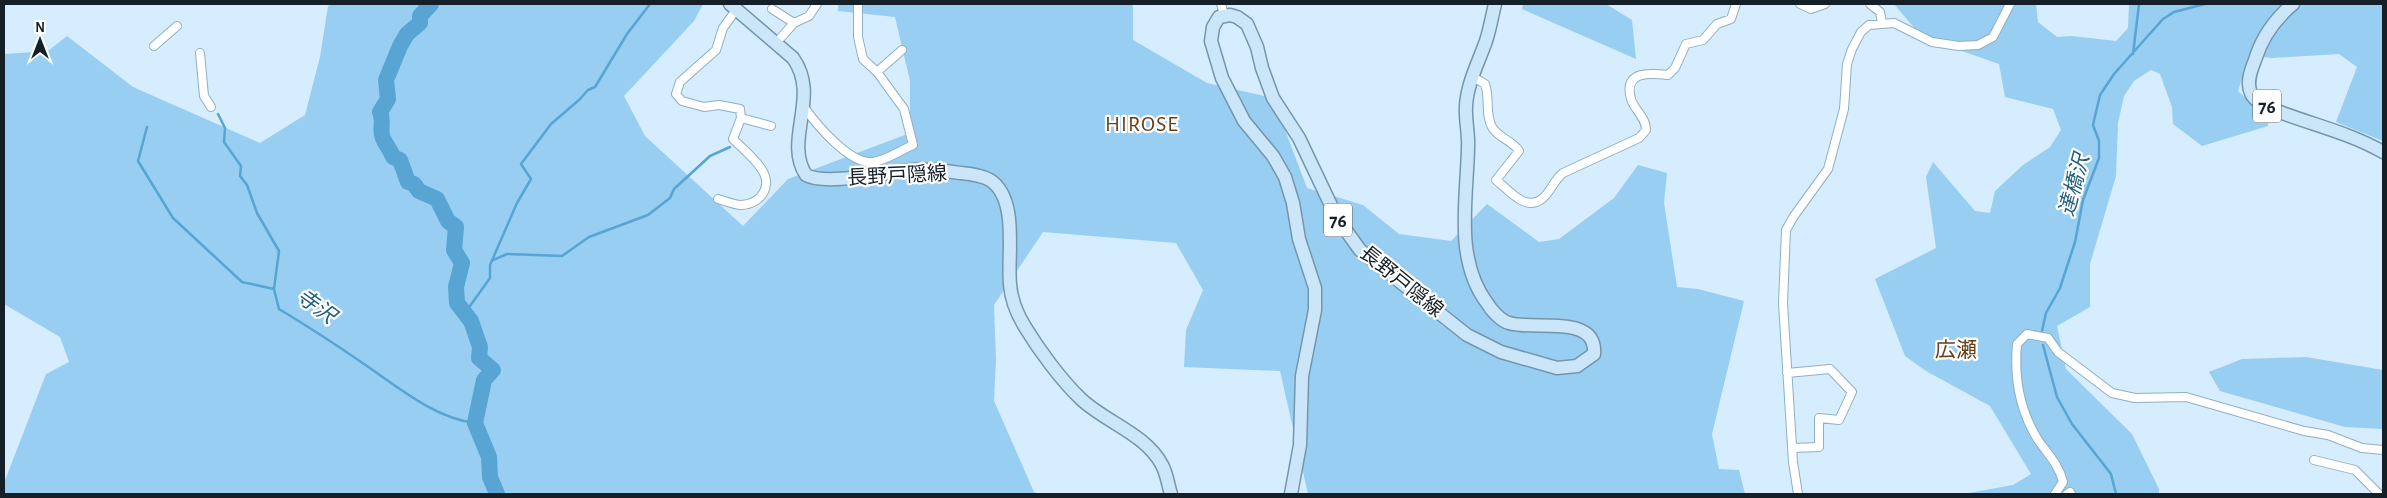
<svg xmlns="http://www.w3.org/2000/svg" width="2387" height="498" font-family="'Alegreya Sans','Noto Sans JP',sans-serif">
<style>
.green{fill:#98cef1}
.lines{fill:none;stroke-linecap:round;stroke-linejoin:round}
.stream{stroke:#58a4d2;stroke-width:2.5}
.river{stroke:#58a4d2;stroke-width:16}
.minor-casing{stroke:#91afc2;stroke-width:10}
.primary-casing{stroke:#7496ad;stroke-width:15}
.minor{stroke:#fff;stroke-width:8}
.primary{stroke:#cbe6f9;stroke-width:12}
.labels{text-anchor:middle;stroke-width:4.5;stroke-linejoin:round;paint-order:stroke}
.shield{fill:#fff;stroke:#5a6268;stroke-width:1}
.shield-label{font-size:19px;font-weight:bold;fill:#141f27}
.street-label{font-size:20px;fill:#141f27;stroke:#fff}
.water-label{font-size:21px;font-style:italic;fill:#255e7e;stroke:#fff}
.neighbourhood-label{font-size:21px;fill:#693d18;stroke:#fff}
.quarter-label{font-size:22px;letter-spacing:1px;fill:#693d18;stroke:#fff}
</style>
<rect width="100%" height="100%" fill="#d5edfe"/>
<!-- green -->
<path class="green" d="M333,4H703L694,21L624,96L645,136L743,226L788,179L910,133V81L895,17L838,11V4H1133V40L1207,83L1273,98L1307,188L1363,205L1399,234L1451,241L1487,204L1539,242L1559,239L1614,198L1638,165L1667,173L1664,203L1677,287L1698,289L1744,301L1712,434L1719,469L1739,470L1745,494H1308L1280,371L1184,367L1186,330L1203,290L1176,243L1043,232L994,305L996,360L994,401L1034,492L1038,494H4V483L46,374L69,362L60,337L4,304V54L48,51L67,36L133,87L260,143L305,115L320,57L328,6Z
M1523,4H1606L1632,20L1636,59L1522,9Z
M1894,4H2036L2038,22L2057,37L2072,36L2116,41L2128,28L2129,4H2383V141L2336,122L2357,67L2339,54L2272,58L2249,56L2238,91L2268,117V126L2202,146L2173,124L2172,107L2160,74L2151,70L2134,81L2124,96L2118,123L2116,176L2090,264V307L2057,326L2066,369L2132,434L2159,489V494H1963L2013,485L2031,474L1990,406L1926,371L1905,356L1875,279L1936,248L1926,177L1933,162L1975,211L1990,213L1995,191L2023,165L2050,147L2061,130L2053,109L2005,97L1999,64L1922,37Z
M2306,357L2383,370V429L2345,427L2220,391L2209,372L2242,359Z"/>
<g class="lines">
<!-- stream -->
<path class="stream" d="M2133,54L2139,4
M218,114L225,128L224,142L241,166L240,176L247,185L257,213L279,251L274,289
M147,127L138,161L173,218L242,282L274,289L279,309C309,327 338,346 367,366C399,388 435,418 475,423
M493,260L507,254L562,256L589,237L648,215L670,198L674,189L710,156L730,147
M465,313L490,278V265L517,203L531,179L521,164L551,124L579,100L588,90L595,87L627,34L650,4
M2042,331L2046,313L2060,288L2075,242L2083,200L2099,158V141L2093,125L2100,95L2114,74L2163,19L2174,12L2205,4
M2043,345L2057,397L2072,424L2111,474L2116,494"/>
<!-- river -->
<path class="river" d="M431,4L420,16V23L407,34L400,46L386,80L388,99L380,112C384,121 380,127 382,135C384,144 390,148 393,157L400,160L408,182L414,184L419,191L437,199L448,221L456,227L454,250L462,263L456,287L457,303L471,321L480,347L479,358L493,370L484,380L475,423L489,457L490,477L497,494"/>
<defs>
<path id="minor" d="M1221,4L1224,15
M1800,4L1811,9L1825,4
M1870,4L1880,12L1882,23
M772,9L794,23L776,43
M736,10L723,28L716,50L680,82L676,94L682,101L704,107L719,105L740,109L741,118L771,126
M794,23L809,16L817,4
M154,46L177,26
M200,53L204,96L211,107
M877,72L902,50
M1473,77L1485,84C1490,97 1485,115 1492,127C1498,138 1512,140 1519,151L1496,180C1509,190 1526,213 1543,198C1551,191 1554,180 1563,173L1639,138L1646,130C1646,117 1635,111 1631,99C1623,70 1651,73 1668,75L1675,68L1686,44L1703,40L1717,24L1731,19L1736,4
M804,107C816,124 850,165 873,162C885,161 901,150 913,145L904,109L877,72L863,59L858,37V4
M718,199C725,201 734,205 741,205C762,204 774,185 760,167C753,157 742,148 733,139L741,118
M1787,373L1830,369L1852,392L1839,420L1819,418V447L1792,448
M2314,460L2355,470L2379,494
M1798,494L1793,462L1783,303L1786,230L1794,216L1828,169L1844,109L1847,64L1852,49L1861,32L1869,25L1894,23L1932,42L1959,46L1978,45L1993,37L2010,4
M2055,494L2063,482C2059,465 2048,454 2038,440C2020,411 2014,377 2017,344L2027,334L2048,338L2058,352L2112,393L2135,398L2186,397L2304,431L2328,435L2362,448L2383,450
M2067,494L2070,492L2071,494"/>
<path id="primary" d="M730,4L793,58C821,97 783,140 806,175C826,186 886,172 911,170C928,169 944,170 960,173C970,174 981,175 990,180C1019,199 1007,255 1010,284C1011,299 1017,314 1025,327C1039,350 1061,380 1081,399C1105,422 1146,434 1162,465C1167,474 1168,485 1171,494
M2293,4C2275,19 2262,37 2255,60C2251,70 2246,83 2251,93C2254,101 2265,106 2272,109C2309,124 2348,132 2383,152
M1291,494L1300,445L1302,376L1315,310V288L1299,239L1293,203L1285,177L1273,156L1244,121L1222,78L1211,41L1213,27L1219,17L1230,15L1237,17L1247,24L1257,47L1262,68L1273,98L1299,138L1337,218L1360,250L1467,335L1501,352L1557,368L1577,366L1594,354C1597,313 1534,331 1509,323C1501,321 1491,310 1487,303C1454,259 1467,199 1468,148C1469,134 1465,120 1466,106C1467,84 1479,61 1486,41C1490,29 1492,16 1495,4"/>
</defs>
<!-- minor casing -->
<use href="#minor" class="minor-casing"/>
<!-- primary casing -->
<use href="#primary" class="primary-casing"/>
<!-- minor -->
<use href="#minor" class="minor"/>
<!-- primary -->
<use href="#primary" class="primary"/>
</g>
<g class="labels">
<!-- shield labels -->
<g class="shield">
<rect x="2253" y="89.5" width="28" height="33" rx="4"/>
<rect x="1324" y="203.5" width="28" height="33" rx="4"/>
</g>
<g class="shield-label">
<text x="2267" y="113">76</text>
<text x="1338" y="227">76</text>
</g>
<!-- street labels -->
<g class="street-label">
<text transform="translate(897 175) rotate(-3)" y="7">長野戸隠線</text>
<text transform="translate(1402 281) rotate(39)" y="7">長野戸隠線</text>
</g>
<!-- water labels -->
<g class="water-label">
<text transform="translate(2074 185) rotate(-75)" y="7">達橋沢</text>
<text transform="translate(316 306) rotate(36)" y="7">寺沢</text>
</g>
<!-- neighbourhood labels -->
<g class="neighbourhood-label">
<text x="1956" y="357">広瀬</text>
</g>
<!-- quarter labels -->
<g class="quarter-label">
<text x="1142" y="131">HIROSE</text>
</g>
</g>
<!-- border -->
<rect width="2387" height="498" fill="none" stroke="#141f27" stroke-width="10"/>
<!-- north arrow -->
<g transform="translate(40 40)" stroke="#ffffff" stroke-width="4" paint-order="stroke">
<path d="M0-4L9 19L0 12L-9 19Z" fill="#141f27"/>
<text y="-8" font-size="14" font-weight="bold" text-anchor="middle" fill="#141f27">N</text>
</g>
</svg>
